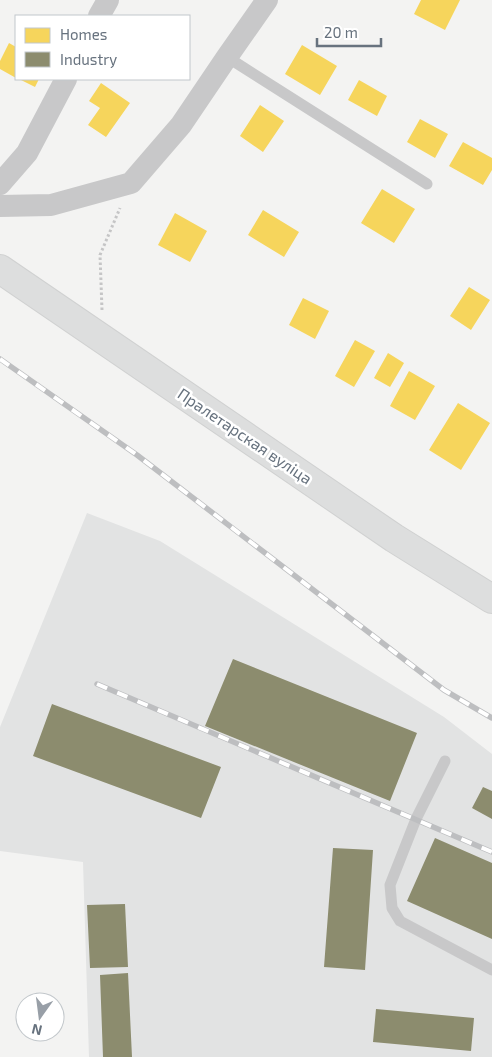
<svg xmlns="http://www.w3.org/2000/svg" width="492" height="1057" font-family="'Exo 2',sans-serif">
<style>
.built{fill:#e2e3e3}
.homes{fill:#f6d55c}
.industry{fill:#8c8c6e}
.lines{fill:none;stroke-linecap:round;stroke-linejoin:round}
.secondary-casing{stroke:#d0d1d1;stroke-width:30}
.path{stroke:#c5c5c6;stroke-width:3;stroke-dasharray:2.5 2.5;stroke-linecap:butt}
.lane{stroke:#c8c8c9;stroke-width:11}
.street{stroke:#c8c8c9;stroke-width:22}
.secondary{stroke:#dddede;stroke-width:28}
.rail-casing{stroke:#bdbec0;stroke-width:5.5}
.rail{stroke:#fff;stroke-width:4;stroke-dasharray:11;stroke-linecap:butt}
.labels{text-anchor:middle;stroke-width:5;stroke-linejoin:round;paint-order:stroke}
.street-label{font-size:16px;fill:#67727e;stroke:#fff}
</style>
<rect width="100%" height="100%" fill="#f3f3f2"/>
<!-- built -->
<path class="built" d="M87,513L160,541L444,717L492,754V1057H89L83,862L0,851V727Z"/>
<!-- homes -->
<path class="homes" d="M421,0H460L445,30L414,14Z
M9,43L16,47V78L0,69V61Z
M302,45L337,66L320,95L285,74Z
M19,79H39L35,87Z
M359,80L387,96L377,116L348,100Z
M101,83L130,103L106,137L88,125L100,108L89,101Z
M260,105L284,121L263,152L240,136Z
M420,119L448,134L435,158L407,142Z
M463,142L492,158V170L483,185L449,166Z
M382,189L415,209L394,243L361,223Z
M263,210L299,232L284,257L248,235Z
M175,213L207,231L190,262L158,245Z
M469,287L490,300L471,330L450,316Z
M303,298L329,311L315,339L289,325Z
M355,340L375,351L354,387L335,376Z
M388,353L404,363L390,387L374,378Z
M409,371L435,386L415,420L390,406Z
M458,403L490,423L461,470L429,450Z"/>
<!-- industry -->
<path class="industry" d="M233,659L417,733L390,801L205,726Z
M52,704L221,767L201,818L33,756Z
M483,787L492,791V819L472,808Z
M435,838L492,863V939L407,901Z
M333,848L373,850L365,970L324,967Z
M125,904L128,967L90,968L87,905Z
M128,973L132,1057H103L100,975Z
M376,1009L474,1018L471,1051L373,1042Z"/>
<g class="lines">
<defs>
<path id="secondary" d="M0,269L394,538L492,599"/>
</defs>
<!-- secondary casing -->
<use href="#secondary" class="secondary-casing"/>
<!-- path -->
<path class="path" d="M102,310L100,255L120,208"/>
<!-- lane -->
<path class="lane" d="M227,57L427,184
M445,761L416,819L390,885L392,908L400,921L492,970"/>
<!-- street -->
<path class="street" d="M99,16L108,0
M0,184L27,153L66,79
M0,206L51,205L131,183L181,125L227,57L267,0"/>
<!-- secondary -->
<use href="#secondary" class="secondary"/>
<defs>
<path id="rail" d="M0,359L137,455L444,690L492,718
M97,684L492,852"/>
</defs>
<!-- rail casing -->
<use href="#rail" class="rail-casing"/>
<!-- rail -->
<use href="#rail" class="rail"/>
</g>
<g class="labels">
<!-- street labels -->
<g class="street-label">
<text transform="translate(245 436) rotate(34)" y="6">Пралетарская вуліца</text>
</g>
</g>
<!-- legend -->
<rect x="15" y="15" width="175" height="65" fill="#ffffff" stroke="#c2c7cb"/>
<rect x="25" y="28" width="25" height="15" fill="#f6d55c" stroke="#c2c7cb"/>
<text x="60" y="40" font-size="15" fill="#67727e">Homes</text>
<rect x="25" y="52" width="25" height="15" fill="#8c8c6e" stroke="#c2c7cb"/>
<text x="60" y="65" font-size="15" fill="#67727e">Industry</text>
<!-- north arrow -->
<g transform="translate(40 1017) rotate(194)"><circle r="24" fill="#ffffff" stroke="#c2c7cb"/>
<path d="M0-4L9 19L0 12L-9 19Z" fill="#989fa7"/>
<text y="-8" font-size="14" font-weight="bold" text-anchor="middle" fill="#67727e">N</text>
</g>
<!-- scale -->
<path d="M317 38v8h64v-8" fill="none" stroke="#67727e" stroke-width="2.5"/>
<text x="324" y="38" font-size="15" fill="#67727e" stroke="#ffffff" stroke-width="4" paint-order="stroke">20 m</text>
</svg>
